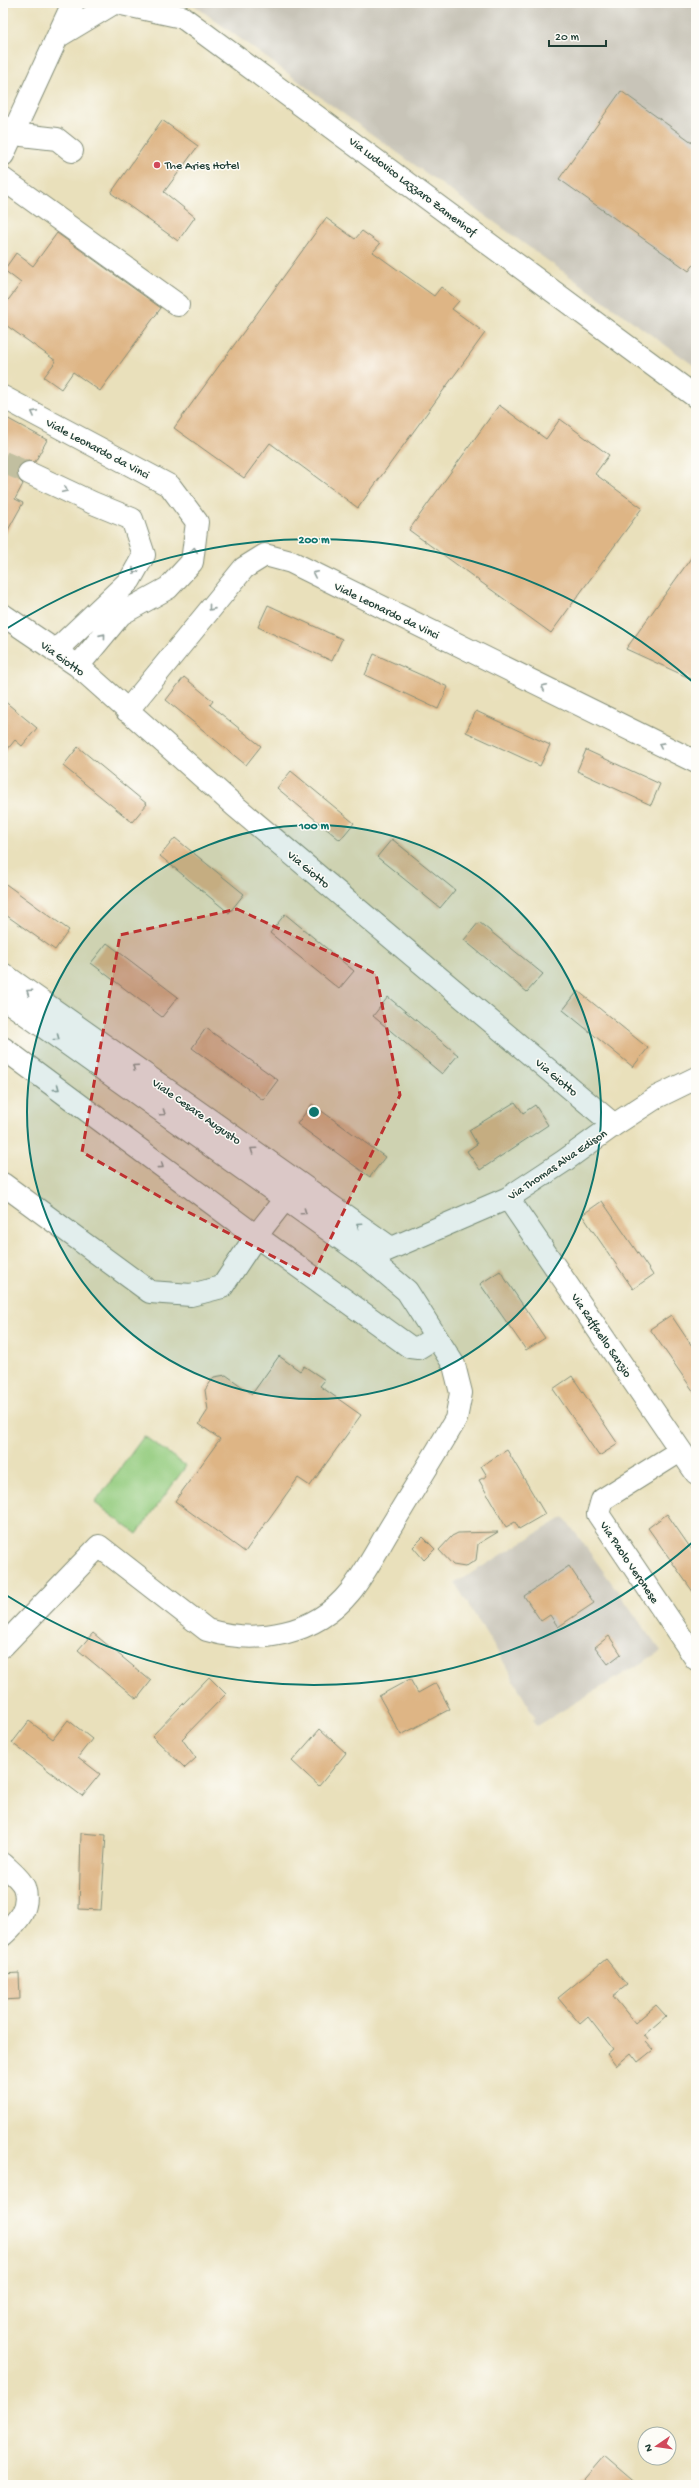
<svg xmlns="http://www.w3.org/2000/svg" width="699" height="2488" font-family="'Gochi Hand',sans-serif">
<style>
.industrial{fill:#c8c4b8}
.green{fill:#94cc7f;stroke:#5a845a}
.building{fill:#deb585}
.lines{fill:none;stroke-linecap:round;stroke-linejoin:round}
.minor-tunnel{stroke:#c1bfa0;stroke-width:22;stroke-dasharray:22 11;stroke-linecap:butt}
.minor-casing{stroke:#848e78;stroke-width:24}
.minor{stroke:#fff;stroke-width:22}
.oneway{stroke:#8f9e9a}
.marked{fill:#d62828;fill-opacity:0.2;stroke:#d62828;stroke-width:3;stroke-dasharray:8 5;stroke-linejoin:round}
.ring{fill:none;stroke:#0f766e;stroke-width:2}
.poi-dot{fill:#d1495b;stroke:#fdfcf7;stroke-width:1.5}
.labels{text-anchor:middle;stroke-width:3;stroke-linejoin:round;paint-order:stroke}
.poi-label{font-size:12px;fill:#1f3d34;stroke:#fdfcf7;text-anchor:start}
.street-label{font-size:12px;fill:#1f3d34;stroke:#fdfcf7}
.centre{fill:#0f766e;stroke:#fdfcf7;stroke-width:2}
.ring-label{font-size:12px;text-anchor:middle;font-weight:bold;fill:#0f766e;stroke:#fdfcf7;stroke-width:3;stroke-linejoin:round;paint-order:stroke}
</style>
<rect width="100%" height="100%" fill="#fdfcf7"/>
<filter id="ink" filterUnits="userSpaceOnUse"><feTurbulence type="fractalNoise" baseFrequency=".025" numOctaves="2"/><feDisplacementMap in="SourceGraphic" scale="8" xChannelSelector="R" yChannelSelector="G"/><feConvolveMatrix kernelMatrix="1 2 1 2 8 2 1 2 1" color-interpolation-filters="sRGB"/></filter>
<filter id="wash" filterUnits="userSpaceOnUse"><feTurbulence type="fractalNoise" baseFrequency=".012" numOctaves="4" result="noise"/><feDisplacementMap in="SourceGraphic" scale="16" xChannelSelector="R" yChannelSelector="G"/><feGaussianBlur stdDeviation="0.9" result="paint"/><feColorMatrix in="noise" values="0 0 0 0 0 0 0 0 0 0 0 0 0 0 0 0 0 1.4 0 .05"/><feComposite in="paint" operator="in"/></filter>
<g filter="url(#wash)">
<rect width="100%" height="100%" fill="#e9e0bb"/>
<!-- industrial -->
<path class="industrial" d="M191,3H696V367L345,115Z
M564,1517L661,1651L537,1726L533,1720L535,1718L502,1659L455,1583Z"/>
<!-- green -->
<path class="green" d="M144,1436L186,1466L137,1534L95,1503Z"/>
<g id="blocks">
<!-- building -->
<path class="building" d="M621,91L696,145V262L689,271L559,179Z
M162,120L198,146L164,192L195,217L178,241L111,193Z
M326,218L355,239L362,231L380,244L373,252L434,296L441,287L459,301L452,309L485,333L358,508L270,443L244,478L174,428Z
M57,233L161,308L100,391L73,372L61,389L44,377L56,361L3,323V307L21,283L4,270L16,253L33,266Z
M499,405L546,439L560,419L609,455L595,474L642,508L551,633L409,530Z
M3,416L47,440L35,462L28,461L18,468L19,480L23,484L15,499L23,503L3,539Z
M696,551V681L626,649Z
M268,605L342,639L332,661L258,627Z
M374,654L448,687L438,709L365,675Z
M184,677L213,701L210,705L261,746L246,765L166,700Z
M3,700L37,728L22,746L15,740L3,755Z
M476,711L550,745L540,766L466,732Z
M78,747L147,804L132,822L63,766Z
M586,750L660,784L651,805L577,771Z
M291,771L354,823L340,840L277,788Z
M175,838L244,894L229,913L160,856Z
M392,839L455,890L440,908L377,857Z
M3,882L69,930L55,950L3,913Z
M285,914L354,971L339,989L270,933Z
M479,922L543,974L527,992L464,940Z
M107,943L178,997L162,1017L91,963Z
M578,991L648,1048L633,1067L563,1010Z
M388,997L458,1055L442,1074L373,1016Z
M206,1028L278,1080L263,1100L192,1048Z
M515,1102L523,1113L535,1105L548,1125L480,1170L467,1151L477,1144L469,1130Z
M312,1104L385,1157L370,1177L297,1124Z
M602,1201L653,1275L633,1289L582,1215Z
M500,1271L545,1338L526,1350L480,1284Z
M671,1315L696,1352V1395L650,1329Z
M279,1356L300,1371L304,1366L325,1380L320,1386L361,1415L310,1486L298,1478L245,1552L175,1501L220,1439L199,1424L208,1410L205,1390L214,1377L226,1375L252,1394Z
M572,1376L618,1444L599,1456L553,1389Z
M507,1450L545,1514L519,1529L515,1522L506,1527L479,1480L487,1476L481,1466Z
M667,1514L696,1556V1596L648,1528Z
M498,1532L478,1544L476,1560L465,1567L453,1565L439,1550L452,1536L458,1533Z
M423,1537L435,1549L424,1560L413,1547Z
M569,1566L594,1603L558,1627L550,1615L541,1621L524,1596Z
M93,1633L151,1681L137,1699L78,1650Z
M609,1636L621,1654L608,1664L595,1647Z
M209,1677L226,1694L182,1739L196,1758L185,1768L152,1736Z
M410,1679L418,1693L436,1683L450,1709L401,1735L379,1696Z
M68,1720L92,1739L78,1757L100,1774L82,1796L12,1743L29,1721L53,1739Z
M320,1729L346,1753L319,1786L292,1761Z
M81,1833L106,1835L101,1910L79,1909Z
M606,1959L627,1985L613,1996L635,2023L656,2005L666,2016L644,2035L648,2040L646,2042L653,2050L638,2062L631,2053L616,2066L607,2054L613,2049L588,2017L580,2024L558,1998Z
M19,1973L20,1999L3,2000V1974Z
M604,2456L611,2462L638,2485H579Z"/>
</g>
</g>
<g filter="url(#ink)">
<use href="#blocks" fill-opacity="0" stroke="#848e78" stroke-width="1"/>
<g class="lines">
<!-- minor-tunnel -->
<path class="minor-tunnel" d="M3,462L29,473"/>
<defs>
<path id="minor" d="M117,3L182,17L696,397
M59,36L114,3
M14,130L22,135L57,139L72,151
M3,155L73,3
M3,179L178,305
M3,397L170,486L197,522L192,562L168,588L121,614L78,666
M29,473L93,503L132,519L144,555L130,580L55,651
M3,615L78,666L235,806L614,1125
M127,711L244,568L265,555L291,562L696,762
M3,974L391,1248
M3,998L368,1258L407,1291L454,1365L461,1393L456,1419C435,1455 413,1490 392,1525C378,1548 366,1572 350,1592C315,1635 258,1645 207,1630L99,1546L3,1646
M3,1048L256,1236L410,1347L418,1348L436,1337
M3,1184L150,1292L191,1295L222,1287L256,1236L285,1199
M508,1198L696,1473
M378,1254L508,1198L564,1161L614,1125L657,1097L696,1078
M680,1451L602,1500L598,1514L696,1659
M3,1864C9,1870 21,1879 24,1887C31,1908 17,1922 3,1935"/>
</defs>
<!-- minor casing -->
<use href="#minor" class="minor-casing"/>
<!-- minor -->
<use href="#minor" class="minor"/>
</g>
<!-- one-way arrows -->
<defs><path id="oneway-chevron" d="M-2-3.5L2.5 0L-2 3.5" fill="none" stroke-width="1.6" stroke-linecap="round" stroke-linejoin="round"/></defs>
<g class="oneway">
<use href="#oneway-chevron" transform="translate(34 413) rotate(-152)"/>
<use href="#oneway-chevron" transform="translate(65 490) rotate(25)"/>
<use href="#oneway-chevron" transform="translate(194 550) rotate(-83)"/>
<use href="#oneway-chevron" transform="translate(135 571) rotate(120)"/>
<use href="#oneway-chevron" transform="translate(315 574) rotate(-154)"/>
<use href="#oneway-chevron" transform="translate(211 608) rotate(129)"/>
<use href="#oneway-chevron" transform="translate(103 636) rotate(-51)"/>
<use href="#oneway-chevron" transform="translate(544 687) rotate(-154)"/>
<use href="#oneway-chevron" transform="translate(661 745) rotate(-154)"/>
<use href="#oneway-chevron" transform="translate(29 992) rotate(-145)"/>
<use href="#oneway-chevron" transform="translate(57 1038) rotate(36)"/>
<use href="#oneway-chevron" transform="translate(135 1067) rotate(-145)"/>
<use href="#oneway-chevron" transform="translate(57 1088) rotate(37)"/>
<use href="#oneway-chevron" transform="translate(163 1113) rotate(35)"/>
<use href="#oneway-chevron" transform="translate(253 1150) rotate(-145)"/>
<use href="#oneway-chevron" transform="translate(161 1166) rotate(37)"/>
<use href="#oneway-chevron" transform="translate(304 1212) rotate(35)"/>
<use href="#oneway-chevron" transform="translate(359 1225) rotate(-145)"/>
</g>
</g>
<!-- marked area -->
<path class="marked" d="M237,909L376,974L400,1095L312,1277L169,1202L82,1152L120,935Z"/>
<!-- distance rings -->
<circle cx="314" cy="1112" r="287" fill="#0f766e" fill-opacity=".12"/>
<g class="ring">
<circle cx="314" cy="1112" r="287"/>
<path d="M694 1541A573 573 0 0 1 6 1595M6 629A573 573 0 0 1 694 683"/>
</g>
<!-- markers -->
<circle class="poi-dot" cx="157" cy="165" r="4"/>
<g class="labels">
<!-- poi labels -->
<g class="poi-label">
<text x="165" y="169">The Aries Hotel</text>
</g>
<!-- street labels -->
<g class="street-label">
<text transform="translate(413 186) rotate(37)" y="4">Via Ludovico Lazzaro Zamenhof</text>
<text transform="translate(98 448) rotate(28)" y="4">Viale Leonardo da Vinci</text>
<text transform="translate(387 610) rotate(26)" y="4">Viale Leonardo da Vinci</text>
<text transform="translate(63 658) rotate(36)" y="4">Via Giotto</text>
<text transform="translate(309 869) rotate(40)" y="4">Via Giotto</text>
<text transform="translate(557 1077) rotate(40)" y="4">Via Giotto</text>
<text transform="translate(197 1111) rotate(35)" y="4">Viale Cesare Augusto</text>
<text transform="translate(557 1164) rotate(-34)" y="4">Via Thomas Alva Edison</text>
<text transform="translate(602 1335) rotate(56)" y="4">Via Raffaello Sanzio</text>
<text transform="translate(630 1562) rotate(56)" y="4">Via Paolo Veronese</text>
</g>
</g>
<circle cx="314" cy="1112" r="6" class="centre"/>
<g class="ring-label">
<text x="314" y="543">200 m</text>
<text x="314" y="829">100 m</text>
</g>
<!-- margin -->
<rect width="699" height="2488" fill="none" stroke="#fdfcf7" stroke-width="16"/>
<!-- north arrow -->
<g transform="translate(657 2446) rotate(257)"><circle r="19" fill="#fdfcf7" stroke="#a4b0a9"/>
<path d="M0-3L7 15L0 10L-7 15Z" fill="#d1495b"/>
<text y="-6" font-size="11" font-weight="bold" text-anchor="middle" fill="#1f3d34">N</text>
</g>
<!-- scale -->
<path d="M549 40v6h57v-6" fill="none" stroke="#1f3d34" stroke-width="2"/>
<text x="555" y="40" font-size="12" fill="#1f3d34" stroke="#fdfcf7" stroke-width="3" paint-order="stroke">20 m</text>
</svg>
